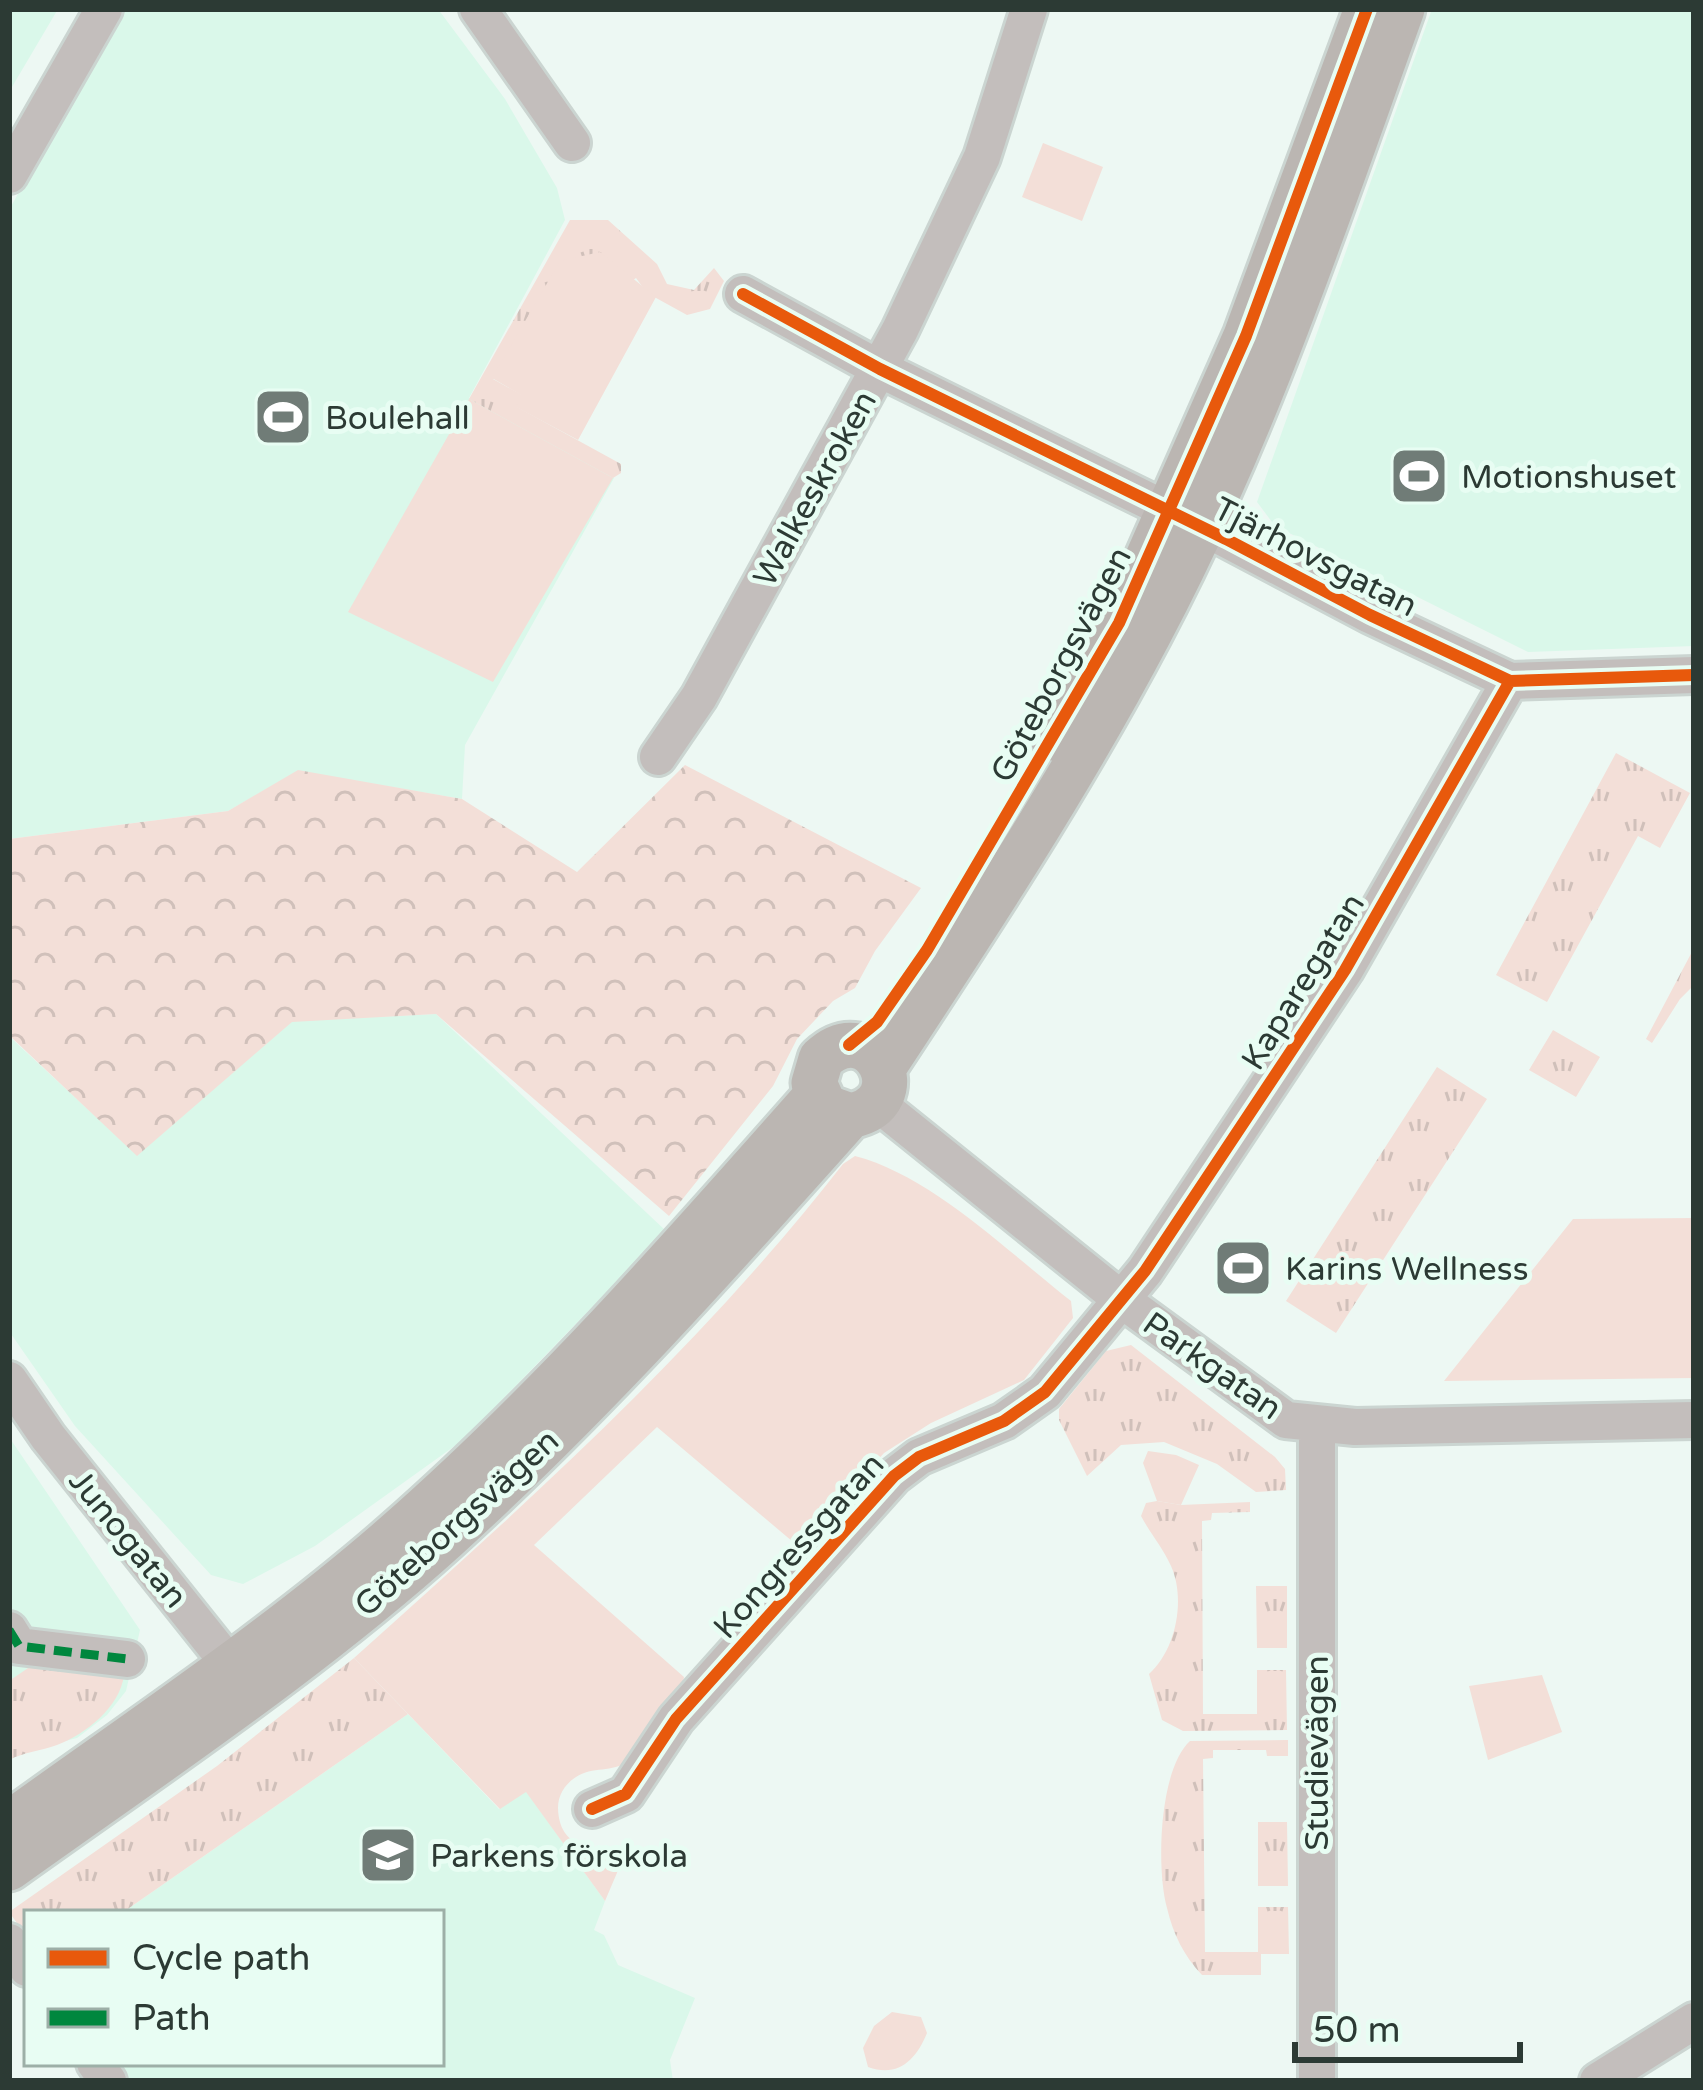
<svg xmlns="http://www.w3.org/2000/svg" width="1703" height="2090" font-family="'Varela Round',sans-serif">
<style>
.built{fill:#daf8ea}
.grass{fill:url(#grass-tufts)}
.forest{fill:url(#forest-crowns)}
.park{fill:#f3dfd8}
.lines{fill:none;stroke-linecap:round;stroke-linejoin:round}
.minor-casing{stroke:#cbd5d1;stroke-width:42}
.major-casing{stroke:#cbd5d1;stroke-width:51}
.minor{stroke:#c3bebc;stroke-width:36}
.major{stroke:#bbb6b2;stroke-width:45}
.quiet{stroke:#00873e;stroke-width:9;stroke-dasharray:18 9;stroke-linecap:butt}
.cycleway-casing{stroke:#e8fdf3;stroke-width:20}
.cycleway{stroke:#e8590c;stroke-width:12}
.labels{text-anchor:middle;stroke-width:10;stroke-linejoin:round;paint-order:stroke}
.poi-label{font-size:33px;fill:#2c3a34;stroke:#e8fdf3;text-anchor:start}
.street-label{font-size:33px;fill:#2c3a34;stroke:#e8fdf3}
</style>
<defs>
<pattern id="grass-tufts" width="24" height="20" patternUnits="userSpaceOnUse" patternTransform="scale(3)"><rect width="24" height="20" fill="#f3dfd8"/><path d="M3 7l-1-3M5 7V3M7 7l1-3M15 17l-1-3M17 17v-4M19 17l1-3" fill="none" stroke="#d0c0ba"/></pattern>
<pattern id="forest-crowns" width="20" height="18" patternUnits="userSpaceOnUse" patternTransform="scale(3)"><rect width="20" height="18" fill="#f3dfd8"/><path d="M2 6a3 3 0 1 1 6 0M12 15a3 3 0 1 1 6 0" fill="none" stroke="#d0c0ba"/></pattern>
</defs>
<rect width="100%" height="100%" fill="#edf8f3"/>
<!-- built -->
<path class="built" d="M9,9H58L9,92Z
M121,9H438L505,99L557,188L565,220L469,398L614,478L465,745L462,799L298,771L228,811L9,839V210Z
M1432,9H1694V646L1528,652L1275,526L1257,502Z
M436,1014L666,1231L463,1440L315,1546L243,1584L211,1575L75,1426L9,1331V1024L11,1038L137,1155L292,1021Z
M9,1437L140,1630L126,1691L107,1715L77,1738L9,1755Z
M408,1714L499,1809L526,1791L605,1901L594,1930L604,1935L618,1965L695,1998L670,2060L673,2081H130L117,2063H441V1913H122Z"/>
<!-- grass -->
<path class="grass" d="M570,220H608L657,264L667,284L694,290L714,268L724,281L710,309L687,315L647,293L636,278L493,379L522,395L517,407L621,464V473L613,478L469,399Z
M1616,753L1690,793L1660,848L1638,836L1547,1002L1496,975Z
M1694,948V985L1680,999L1652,1043L1646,1039Z
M1553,1030L1600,1057L1576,1097L1529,1070Z
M1437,1067L1487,1099L1336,1333L1286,1301Z
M1131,1345L1275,1457L1285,1469L1286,1490L1256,1492L1217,1464L1164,1442L1121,1445L1087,1476L1059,1420V1409L1106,1351Z
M1157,1501L1181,1505L1250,1502V1512L1212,1513L1211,1520L1202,1521L1203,1714H1257V1670H1286L1287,1730L1183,1731L1162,1720L1149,1674C1176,1650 1186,1599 1171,1566C1163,1548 1150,1533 1141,1516L1146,1503Z
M1256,1586H1287V1648H1257Z
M354,1658L408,1714L122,1913H27V1937L9,1912L217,1766Z
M34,1664L124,1675C120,1707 86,1734 57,1745C41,1751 24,1752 9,1760V1681Z
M1288,1740V1756H1267L1266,1750H1213V1758L1203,1759L1205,1952H1258V1907H1288L1289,1954H1261V1975H1202C1184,1956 1173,1934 1167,1908C1156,1869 1159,1769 1190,1741Z
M1258,1822H1287L1288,1886H1258Z"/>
<!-- forest -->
<path class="forest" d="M685,765L921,888L875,951L855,988L833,1001L797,1039L773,1086L669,1216L436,1014L292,1022L137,1156L11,1037L9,839L228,811L298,770L462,799L577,872Z"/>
<!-- park -->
<path class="park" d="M1043,143L1103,167L1082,221L1022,197Z
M600,252L656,297L578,440L516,407L521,395L492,378L560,261Z
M469,399L613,478L493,682L348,612Z
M855,1156C932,1176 1008,1252 1071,1301L1073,1318L1024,1380L931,1423L884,1453L799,1547L657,1427L534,1545L684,1677C682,1698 646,1746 628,1761C613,1773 592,1766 576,1777C565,1784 558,1795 558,1808C559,1849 593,1850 625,1854L605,1901L526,1792L500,1809L354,1658C529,1501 698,1350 843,1164Z
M1694,1218V1378L1444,1381L1573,1219Z
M1148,1451L1176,1455L1199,1465L1181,1505L1157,1501L1143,1463Z
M1542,1675L1562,1732L1488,1760L1469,1686Z
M892,2012L921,2017L927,2033C916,2060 898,2078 868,2067L863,2048L874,2026Z"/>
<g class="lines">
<defs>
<path id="minor" d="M478,9L572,143
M9,175L104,9
M743,294L880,369L1226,539L1370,615L1510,681L1694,675
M658,757L699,697L900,330L982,157L1029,9
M877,1103L1122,1300L1286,1420L1355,1427L1694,1420
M9,1380L48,1437L246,1685
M1317,1426V2081
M9,1630L19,1646L127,1659
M592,1809L626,1794L676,1719L894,1476L919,1457L1004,1421L1045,1392L1145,1271L1345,970L1510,681
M9,1942L27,1968
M95,2063L108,2081
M1598,2081L1694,2021"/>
<path id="major" d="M1053,738L1119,623L1246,336L1367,9
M883,1068C976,927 1070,784 1149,634C1255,435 1326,220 1402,9
M9,1824C139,1730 274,1641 395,1535C548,1401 683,1247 817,1095
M9,1868C157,1762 311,1660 446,1538C591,1406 720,1262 850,1116C919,1103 872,1011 821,1059L814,1083L825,1107L850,1116"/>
</defs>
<!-- minor casing -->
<use href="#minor" class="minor-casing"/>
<!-- major casing -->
<use href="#major" class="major-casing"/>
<!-- minor -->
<use href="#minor" class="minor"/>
<!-- major -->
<use href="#major" class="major"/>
<!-- quiet -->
<path class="quiet" d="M9,1630L19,1646L127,1659"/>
<defs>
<path id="cycleway" d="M743,294L880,369L1226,539L1370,615L1510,681L1694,675
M849,1045L877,1022L927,950L1119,623L1246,336L1367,9
M592,1809L626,1794L676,1719L894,1476L919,1457L1004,1421L1045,1392L1145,1271L1345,970L1510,681"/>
</defs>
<!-- cycleway casing -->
<use href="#cycleway" class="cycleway-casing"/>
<!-- cycleway -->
<use href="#cycleway" class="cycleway"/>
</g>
<!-- icons -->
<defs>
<symbol id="stadium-square" viewBox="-11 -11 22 22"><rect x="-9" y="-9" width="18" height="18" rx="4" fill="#707c77" stroke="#e8fdf3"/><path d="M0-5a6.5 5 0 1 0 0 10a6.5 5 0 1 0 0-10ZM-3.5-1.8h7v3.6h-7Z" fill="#fff"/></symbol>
<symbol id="school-square" viewBox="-11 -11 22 22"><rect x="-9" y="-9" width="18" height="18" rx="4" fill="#707c77" stroke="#e8fdf3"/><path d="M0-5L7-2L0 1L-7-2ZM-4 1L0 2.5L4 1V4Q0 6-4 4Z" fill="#fff"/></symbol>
</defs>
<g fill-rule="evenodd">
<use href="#stadium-square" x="250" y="384" width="66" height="66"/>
<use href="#stadium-square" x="1386" y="443" width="66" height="66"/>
<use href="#stadium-square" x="1210" y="1235" width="66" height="66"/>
<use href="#school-square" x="355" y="1822" width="66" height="66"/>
</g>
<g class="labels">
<!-- poi labels -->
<g class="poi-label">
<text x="325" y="429">Boulehall</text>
<text x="1461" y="488">Motionshuset</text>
<text x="1285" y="1280">Karins Wellness</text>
<text x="430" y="1867">Parkens förskola</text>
</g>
<!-- street labels -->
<g class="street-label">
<text transform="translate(814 488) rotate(-61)" y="12">Walkeskroken</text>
<text transform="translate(1316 556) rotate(27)" y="12">Tjärhovsgatan</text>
<text transform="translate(1060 664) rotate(-62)" y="12">Göteborgsvägen</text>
<text transform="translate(1302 981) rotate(-58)" y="12">Kaparegatan</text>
<text transform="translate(1213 1365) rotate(35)" y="12">Parkgatan</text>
<text transform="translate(456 1522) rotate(-42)" y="12">Göteborgsvägen</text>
<text transform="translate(129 1538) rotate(51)" y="12">Junogatan</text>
<text transform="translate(798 1545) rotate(-48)" y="12">Kongressgatan</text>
<text transform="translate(1316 1753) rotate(-90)" y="12">Studievägen</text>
</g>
</g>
<!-- border -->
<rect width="1703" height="2090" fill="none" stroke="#2c3a34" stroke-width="24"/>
<!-- legend -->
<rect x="24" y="1910" width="420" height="156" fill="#e8fdf3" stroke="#9dafa7" stroke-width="3"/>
<rect x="48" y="1949" width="60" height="18" fill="#e8590c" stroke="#9dafa7" stroke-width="3"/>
<text x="132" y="1970" font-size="36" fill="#2c3a34">Cycle path</text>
<rect x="48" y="2009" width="60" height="18" fill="#00873e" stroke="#9dafa7" stroke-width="3"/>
<text x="132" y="2030" font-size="36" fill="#2c3a34">Path</text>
<!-- scale -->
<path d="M1295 2042v18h225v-18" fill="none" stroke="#2c3a34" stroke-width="6"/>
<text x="1313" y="2042" font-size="36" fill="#2c3a34" stroke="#e8fdf3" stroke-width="9" paint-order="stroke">50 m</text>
</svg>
